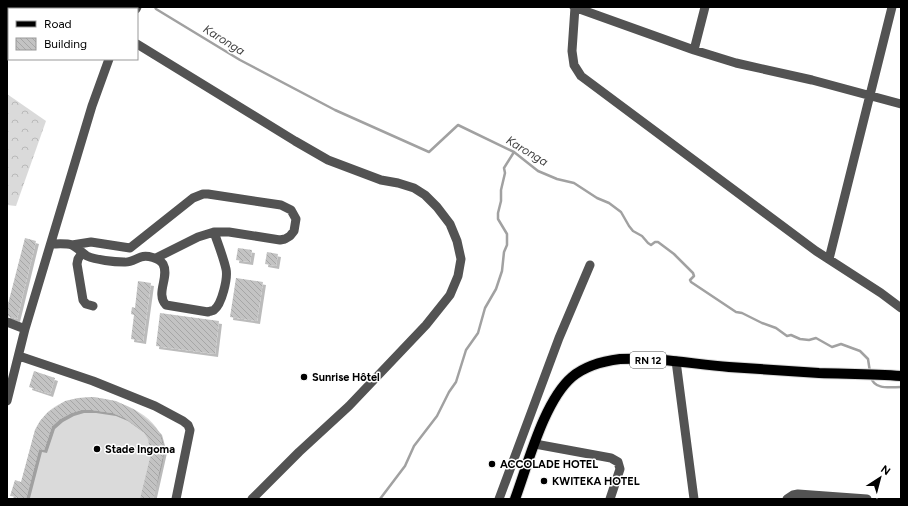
<svg xmlns="http://www.w3.org/2000/svg" width="908" height="506" font-family="Figtree,sans-serif">
<style>
.grass{fill:#dadada}
.forest{fill:url(#forest-crowns)}
.lines{fill:none;stroke-linecap:round;stroke-linejoin:round}
.stream{stroke:#a1a1a1;stroke-width:2.5}
.building{fill:url(#building-back-hatch);filter:url(#shadow)}
.major-casing{stroke:#dbdbdb;stroke-width:12}
.minor{stroke:#535353;stroke-width:9}
.major{stroke:#000;stroke-width:10}
.poi-dot{fill:#000;stroke:#fff;stroke-width:1.5}
.labels{text-anchor:middle;stroke-width:3;stroke-linejoin:round;paint-order:stroke}
.shield{fill:#fff;stroke:#4c4c4c;stroke-width:1}
.shield-label{font-size:10px;font-weight:bold;fill:#000}
.poi-label{font-size:11px;font-weight:bold;fill:#000;stroke:#fff;text-anchor:start}
.water-label{font-size:12px;font-style:italic;fill:#424242;stroke:#fff}
</style>
<defs>
<pattern id="forest-crowns" width="20" height="18" patternUnits="userSpaceOnUse"><rect width="20" height="18" fill="#dadada"/><path d="M2 6a3 3 0 1 1 6 0M12 15a3 3 0 1 1 6 0" fill="none" stroke="#b9b9b9"/></pattern>
<pattern id="building-back-hatch" width="6" height="6" patternUnits="userSpaceOnUse"><rect width="6" height="6" fill="#c3c3c3"/><path d="M-1 5l2 2M0 0l6 6M5-1l2 2" fill="none" stroke="#a6a6a6"/></pattern>
<filter id="shadow"><feDropShadow dx="3" dy="3" stdDeviation="0" flood-color="#0004"/></filter>
</defs>
<rect width="100%" height="100%" fill="#fff"/>
<!-- grass -->
<path class="grass" d="M93,397C121,400 163,416 164,450C164,465 156,485 153,499H17L35,430C48,405 66,398 93,397Z"/>
<!-- forest -->
<path class="forest" d="M7,94L46,121L16,206L7,205Z"/>
<g class="lines">
<!-- stream -->
<path class="stream" d="M155,7L156,9L240,60L335,110L429,152L458,125L514,152L538,171L557,179L574,183L597,198L609,203L621,212L629,226L633,231L642,236L648,243L651,245L655,242H658L674,254L693,273L694,276L690,280L691,282L736,312L742,313L762,323L776,328L787,336L791,335L800,339L809,340L816,338L832,347L841,344L860,351L868,359L870,372
M871,377C874,390 890,387 901,387
M380,499L405,466L414,446L437,416L449,392L456,382L466,350L478,333L485,308L496,289L502,271L504,252L507,245V234L498,219V213L501,201V190L505,173L504,168L514,152"/>
</g>
<!-- building -->
<path class="building" d="M25,238L36,241L17,319L7,316V308Z
M238,248L252,250L250,262L236,260Z
M267,252L278,254L276,266L265,264Z
M236,278L263,282L257,321L230,317Z
M138,281L151,283L143,341L131,339L134,315L131,314L132,307L135,308Z
M160,313L219,321L215,354L156,346Z
M34,371L55,378L50,394L29,387Z
M93,397L116,401L135,410L152,424L159,432L164,450L153,499H140L150,458V449L148,439L143,431L125,418L113,413L93,410H81L71,413L60,419L52,426L44,450L39,449L26,499H16L17,497L10,496L15,480L21,482L35,430L40,421L48,412L65,401L78,398Z"/>
<g class="lines">
<defs>
<path id="major" d="M515,499C528,464 544,401 572,377C585,366 604,361 620,359C657,357 692,364 729,367C759,369 789,371 819,373C847,374 874,374 901,376"/>
</defs>
<!-- major casing -->
<use href="#major" class="major-casing"/>
<!-- minor -->
<path class="minor" d="M574,7L694,50L736,63L812,80L901,104
M575,7L572,51L574,65L581,76L816,251L881,293L901,308
M136,9L137,7
M137,44L295,141L328,160L381,180L398,183L414,188L425,195L437,207L450,224L457,241L461,259L458,276L450,295L426,325L349,406L299,452L252,499
M694,50L705,7
M51,244C57,244 66,243 72,245C78,248 82,253 87,256C96,260 114,262 124,262C130,263 135,259 141,257C147,255 159,258 163,264C170,277 155,293 166,305L208,312C209,311 213,311 214,310C222,304 228,278 226,269C223,256 218,244 214,232L198,237L156,258
M72,245L91,242L130,248L193,198L203,194H208L281,205L291,210L296,219L294,231L290,236L285,239L280,240L229,232H214
M82,253L78,259L77,264L83,300L86,304L93,306
M829,259L892,7
M7,322L25,329
M19,356L93,381L155,406L183,421L188,425L190,430L176,499
M676,361L694,499
M7,401L25,329L92,106L109,59
M535,444L611,458L618,462L620,469L610,499
M499,499L559,338L590,265
M787,499L793,495L798,494L867,499"/>
<!-- major -->
<use href="#major" class="major"/>
</g>
<!-- markers -->
<g class="poi-dot">
<circle cx="304" cy="377" r="4"/>
<circle cx="97" cy="449" r="4"/>
<circle cx="492" cy="464" r="4"/>
<circle cx="544" cy="481" r="4"/>
</g>
<g class="labels">
<!-- shield labels -->
<rect class="shield" x="630" y="352" width="36" height="16" rx="3"/>
<g class="shield-label">
<text x="648" y="364">RN 12</text>
</g>
<!-- poi labels -->
<g class="poi-label">
<text x="312" y="381">Sunrise Hôtel</text>
<text x="105" y="453">Stade Ingoma</text>
<text x="500" y="468">ACCOLADE HOTEL</text>
<text x="552" y="485">KWITEKA HOTEL</text>
</g>
<!-- water labels -->
<g class="water-label">
<text transform="translate(224 40) rotate(32)" y="4">Karonga</text>
<text transform="translate(527 151) rotate(31)" y="4">Karonga</text>
</g>
</g>
<!-- border -->
<rect width="908" height="506" fill="none" stroke="#000000" stroke-width="16"/>
<!-- legend -->
<rect x="8" y="8" width="130" height="52" fill="#ffffff" stroke="#999999"/>
<rect x="16" y="21" width="20" height="6" fill="#000000" stroke="#999999"/>
<text x="44" y="28" font-size="12" fill="#000000">Road</text>
<rect x="16" y="38" width="20" height="12" fill="url(#building-back-hatch)" stroke="#999999"/>
<text x="44" y="48" font-size="12" fill="#000000">Building</text>
<!-- north arrow -->
<g transform="translate(880 478) rotate(36)" stroke="#ffffff" stroke-width="3" paint-order="stroke">
<path d="M0-3L7 15L0 10L-7 15Z" fill="#000000"/>
<text y="-6" font-size="11" font-weight="bold" text-anchor="middle" fill="#000000">N</text>
</g>
</svg>
